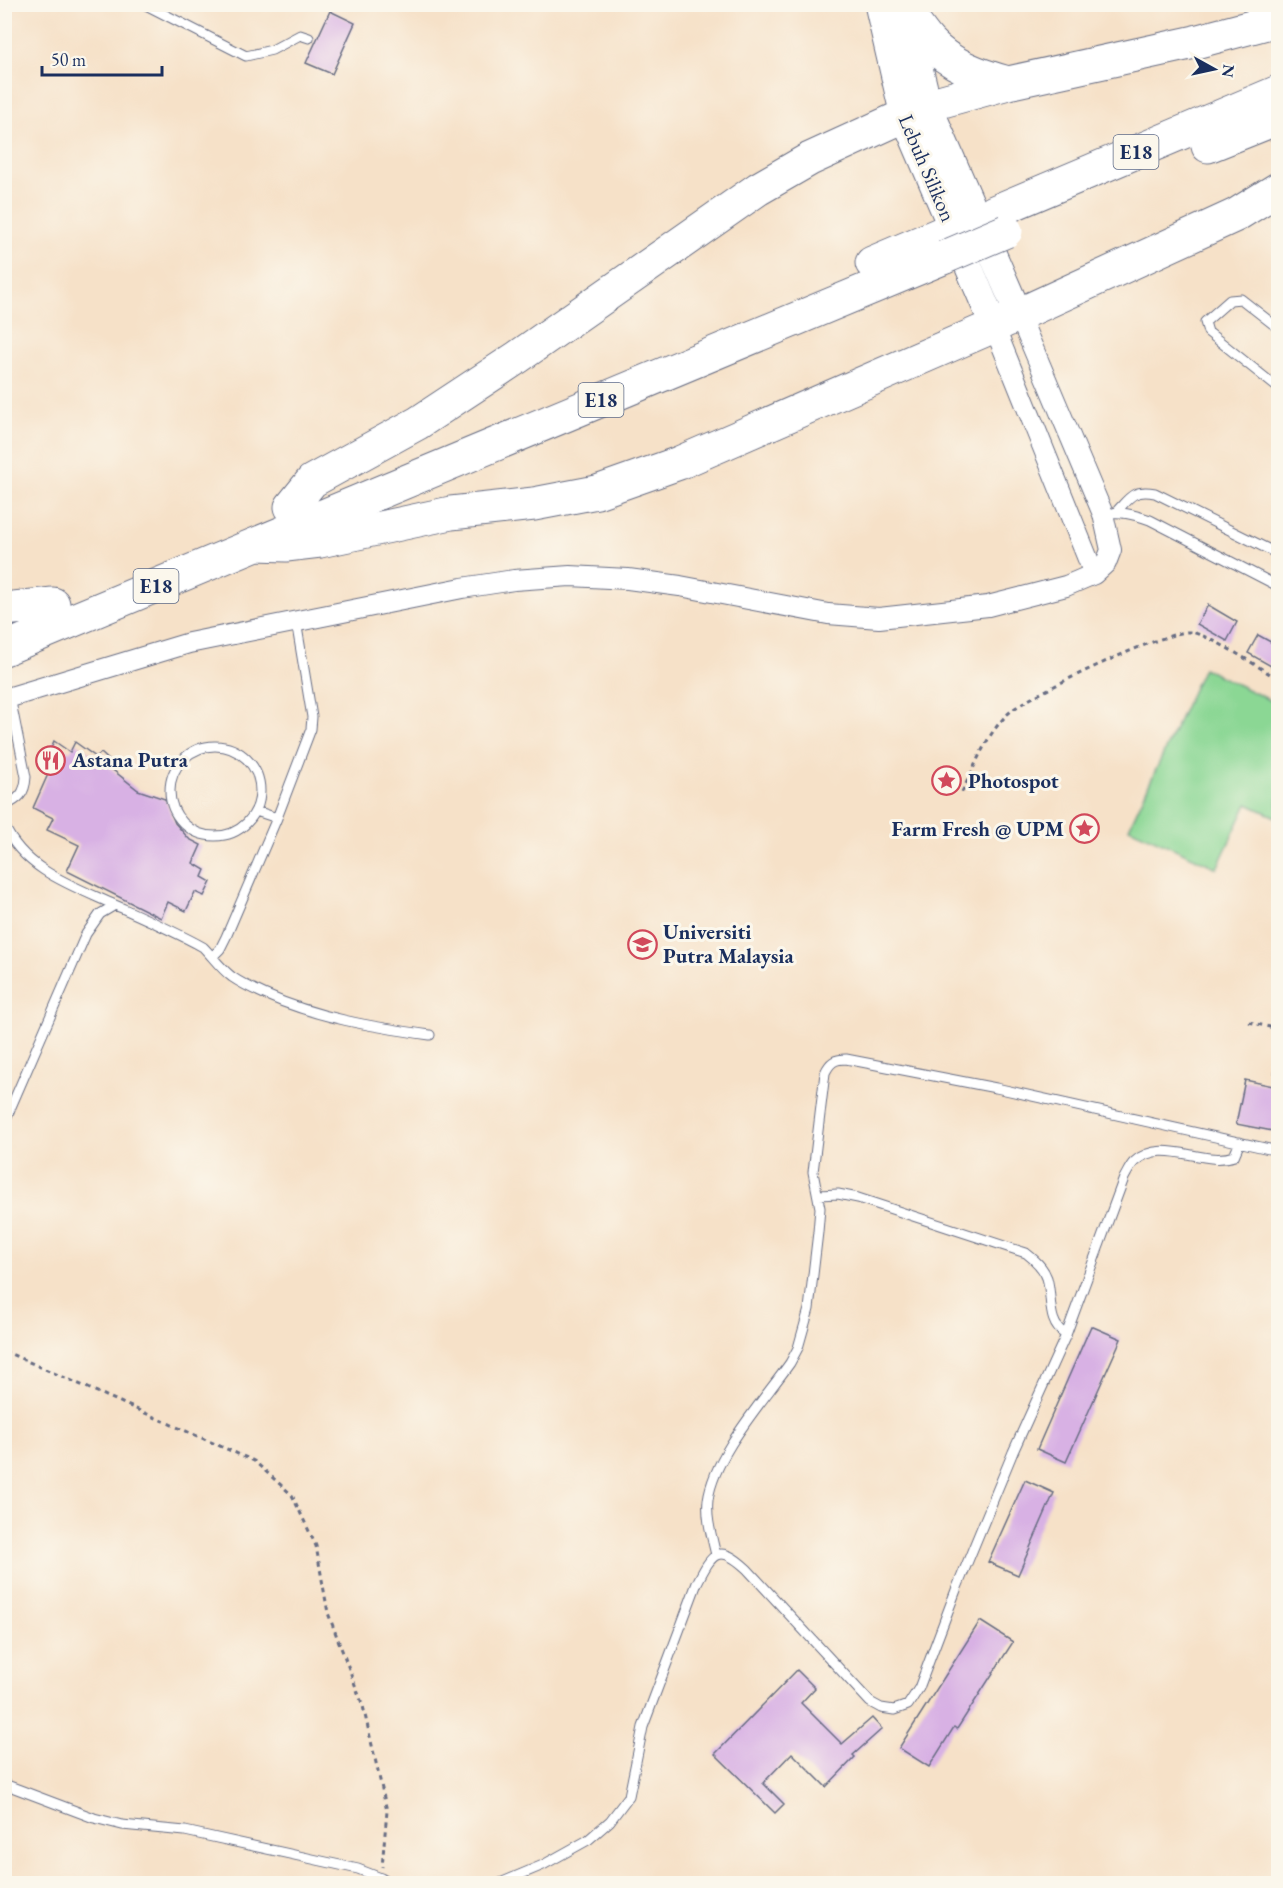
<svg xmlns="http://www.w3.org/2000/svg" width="1283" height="1888" font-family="'EB Garamond',serif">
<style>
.green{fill:#8bd794;stroke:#538379;stroke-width:1.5}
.building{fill:#d8b1e4}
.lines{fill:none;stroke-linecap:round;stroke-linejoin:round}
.lane-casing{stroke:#686d83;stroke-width:11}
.street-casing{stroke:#686d83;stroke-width:22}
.secondary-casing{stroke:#686d83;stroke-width:29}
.highway-casing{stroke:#686d83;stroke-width:35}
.path{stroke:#686d83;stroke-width:3;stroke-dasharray:4.5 4.5;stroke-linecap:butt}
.lane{stroke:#fff;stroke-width:9}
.street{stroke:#fff;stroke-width:20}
.secondary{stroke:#fff;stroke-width:27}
.highway{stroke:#fff;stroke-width:33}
.highway-bridge-casing{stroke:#686d83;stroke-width:35;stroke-linecap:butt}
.highway-bridge{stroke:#fff;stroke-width:33}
.labels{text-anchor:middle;stroke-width:6;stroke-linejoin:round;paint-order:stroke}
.shield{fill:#fbf7ec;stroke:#5e6b89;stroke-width:1.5}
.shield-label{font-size:20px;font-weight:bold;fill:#1b2f5e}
.street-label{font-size:21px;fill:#1b2f5e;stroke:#fbf7ec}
.poi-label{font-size:21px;font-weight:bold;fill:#1b2f5e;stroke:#fbf7ec;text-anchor:start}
</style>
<rect width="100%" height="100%" fill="#fbf7ec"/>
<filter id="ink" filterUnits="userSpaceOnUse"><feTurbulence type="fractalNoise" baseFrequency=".0167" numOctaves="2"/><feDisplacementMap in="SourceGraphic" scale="12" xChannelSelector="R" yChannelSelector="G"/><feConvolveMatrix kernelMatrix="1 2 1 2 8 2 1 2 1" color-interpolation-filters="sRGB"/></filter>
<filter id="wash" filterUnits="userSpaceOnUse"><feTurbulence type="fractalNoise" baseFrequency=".008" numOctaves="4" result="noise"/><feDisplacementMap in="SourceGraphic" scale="24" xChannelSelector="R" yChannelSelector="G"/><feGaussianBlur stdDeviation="1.35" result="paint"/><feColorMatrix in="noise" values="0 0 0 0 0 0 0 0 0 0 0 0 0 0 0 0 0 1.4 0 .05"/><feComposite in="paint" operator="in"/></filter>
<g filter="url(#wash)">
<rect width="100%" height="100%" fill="#f6e1c8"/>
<!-- green -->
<path class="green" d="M1203,668L1278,704V818L1247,804L1217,868L1129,828Z"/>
<g id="blocks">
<!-- building -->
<path class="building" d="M330,11L355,23L332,74L306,63Z
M1208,605L1237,622L1227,641L1197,624Z
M1258,635L1278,646V670L1248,653Z
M54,741L70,752L75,742L96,757L101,753L111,762L108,766L138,790L165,799L175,823L189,839L201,845L193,863L205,870L202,877L211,882L204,896L195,892L186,911L168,902L161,918L67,871L79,845L47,830L53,818L33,808L49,772L42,769Z
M1245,1080L1278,1087V1132L1236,1124Z
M1091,1326L1121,1339L1066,1462L1037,1449Z
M1025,1480L1054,1493L1018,1575L988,1562Z
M980,1621L1013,1642L957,1729L954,1727L929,1767L899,1748Z
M797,1670L815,1688L801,1703L842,1744L872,1718L882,1729L853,1755L855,1757L826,1787L792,1753L763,1783L784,1804L775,1813L715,1754Z"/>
</g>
</g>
<g filter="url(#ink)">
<use href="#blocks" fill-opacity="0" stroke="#686d83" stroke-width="1.5"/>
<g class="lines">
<defs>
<path id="lane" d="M144,4L246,56L272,50L300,35L309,38
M1278,328L1241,299L1230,300L1205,322L1208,332L1278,388
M1116,512C1130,497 1133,489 1155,493L1278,554
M1103,514C1120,511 1133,514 1150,520L1278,586
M170 791a45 45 0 1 1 90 0a45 45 0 1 1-90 0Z
M4,806C19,799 25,794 26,777L10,697
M256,811L277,818
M4,825C24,870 73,886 115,905C144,918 174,931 203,947C213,957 220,968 232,977C242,984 253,989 264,994C317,1018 374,1027 430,1035
M213,956L220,949L226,937L277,818L311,729L312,717L296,621
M4,1123L86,934L100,914L115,905
M819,1195L838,1194L858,1198L1026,1253C1035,1260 1043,1267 1047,1278C1053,1298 1046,1323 1066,1335
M716,1555C712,1537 706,1519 708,1500C714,1455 763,1401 790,1363L798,1348L809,1309L818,1232L820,1208L813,1172L825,1073C830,1062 835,1059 846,1059L996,1088L1278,1151
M4,1784L94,1818L122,1825L185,1831L358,1869L381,1878L391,1884
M498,1884L543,1865L588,1840L610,1821L629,1796L643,1727L697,1583C712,1554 718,1542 747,1569L870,1702L881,1708L894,1710L908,1705L919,1688L956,1590L1013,1452L1066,1335L1124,1178C1127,1173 1130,1166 1134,1162C1163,1136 1203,1167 1234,1156L1240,1142"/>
<path id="street" d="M994,326L1094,574
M4,699L189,643L462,588L514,580L570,576L628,579L680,586L828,614L879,618L988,606L1066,586L1094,574L1106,563L1111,550L1103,514L1019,315"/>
<path id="secondary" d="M878,4L904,116L994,326
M906,14L928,105L1019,315"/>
<path id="highway" d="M904,8C912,19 920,32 929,42C950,65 979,75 1008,83
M1208,146L1278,118
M994,212L1278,92
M872,263L940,234
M291,507L312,481L418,423L518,357L758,189L810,159L928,105L1008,83L1195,42L1278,20
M257,544L286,545L320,541L451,513L534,504L597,492L679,463L994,326L1236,215L1278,189
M4,609L53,604
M4,649L945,257"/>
</defs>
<!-- lane casing -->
<use href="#lane" class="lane-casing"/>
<!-- street casing -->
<use href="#street" class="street-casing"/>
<!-- secondary casing -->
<use href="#secondary" class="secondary-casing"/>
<!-- highway casing -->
<use href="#highway" class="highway-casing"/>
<!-- path -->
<path class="path" d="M962,792C976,764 987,732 1011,711C1032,694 1166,630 1190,632C1209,634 1260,668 1278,679
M1249,1022L1278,1029
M1275,1074L1278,1056
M4,1351L254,1461L292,1495L316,1546L328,1613L363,1706L387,1811L382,1867"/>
<!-- lane -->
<use href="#lane" class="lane"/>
<!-- street -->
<use href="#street" class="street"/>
<!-- secondary -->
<use href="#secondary" class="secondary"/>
<!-- highway -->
<use href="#highway" class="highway"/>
<defs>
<path id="highway-bridge" d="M945,257L1006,231"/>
</defs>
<!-- highway-bridge casing -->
<use href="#highway-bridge" class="highway-bridge-casing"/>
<!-- highway-bridge -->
<use href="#highway-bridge" class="highway-bridge"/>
</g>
</g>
<!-- icons -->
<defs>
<symbol id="restaurant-ring" viewBox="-11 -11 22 22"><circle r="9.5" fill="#fbf7ec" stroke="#d1495b" stroke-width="1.5"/><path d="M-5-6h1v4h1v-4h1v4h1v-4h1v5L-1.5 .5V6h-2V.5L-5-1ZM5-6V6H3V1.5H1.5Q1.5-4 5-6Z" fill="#d1495b"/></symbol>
<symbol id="sight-ring" viewBox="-11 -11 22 22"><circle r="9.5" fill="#fbf7ec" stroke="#d1495b" stroke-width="1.5"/><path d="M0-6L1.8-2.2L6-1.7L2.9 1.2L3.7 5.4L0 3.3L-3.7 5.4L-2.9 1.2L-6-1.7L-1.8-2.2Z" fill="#d1495b"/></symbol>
<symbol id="university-ring" viewBox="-11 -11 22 22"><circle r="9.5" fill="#fbf7ec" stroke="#d1495b" stroke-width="1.5"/><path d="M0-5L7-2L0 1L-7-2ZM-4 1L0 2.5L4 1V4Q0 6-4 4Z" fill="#d1495b"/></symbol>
</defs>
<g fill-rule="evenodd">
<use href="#restaurant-ring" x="34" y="744" width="33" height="33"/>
<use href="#sight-ring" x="930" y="764" width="33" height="33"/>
<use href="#sight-ring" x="1068" y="812" width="33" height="33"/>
<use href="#university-ring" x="626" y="928" width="33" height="33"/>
</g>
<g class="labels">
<!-- shield labels -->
<g class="shield">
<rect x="1113.5" y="135" width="45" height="34" rx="4.5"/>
<rect x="578.5" y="383" width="45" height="34" rx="4.5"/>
<rect x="133.5" y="569" width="45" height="34" rx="4.5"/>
</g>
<g class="shield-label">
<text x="1136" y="159">E18</text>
<text x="601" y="407">E18</text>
<text x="156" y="593">E18</text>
</g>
<!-- street labels -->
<g class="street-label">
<text transform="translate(927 168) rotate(67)" y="7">Lebuh Silikon</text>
</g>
<!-- poi labels -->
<g class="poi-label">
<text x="72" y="767">Astana Putra</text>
<text x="968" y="788">Photospot</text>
<text x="1064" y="836" text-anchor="end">Farm Fresh @ UPM</text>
<text x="663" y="939">Universiti<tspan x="663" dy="24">Putra Malaysia</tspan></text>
</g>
</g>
<!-- margin -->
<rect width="1283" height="1888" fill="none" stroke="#fbf7ec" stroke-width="24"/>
<!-- north arrow -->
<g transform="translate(1214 69) rotate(98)" stroke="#fbf7ec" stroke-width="4.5" paint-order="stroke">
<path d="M0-4.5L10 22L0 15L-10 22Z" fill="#1b2f5e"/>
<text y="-9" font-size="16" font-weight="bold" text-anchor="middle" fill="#1b2f5e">N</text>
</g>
<!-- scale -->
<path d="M42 66v9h120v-9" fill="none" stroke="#1b2f5e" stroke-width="3"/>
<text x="51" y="66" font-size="18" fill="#1b2f5e" stroke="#fbf7ec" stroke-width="4.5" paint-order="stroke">50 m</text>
</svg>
